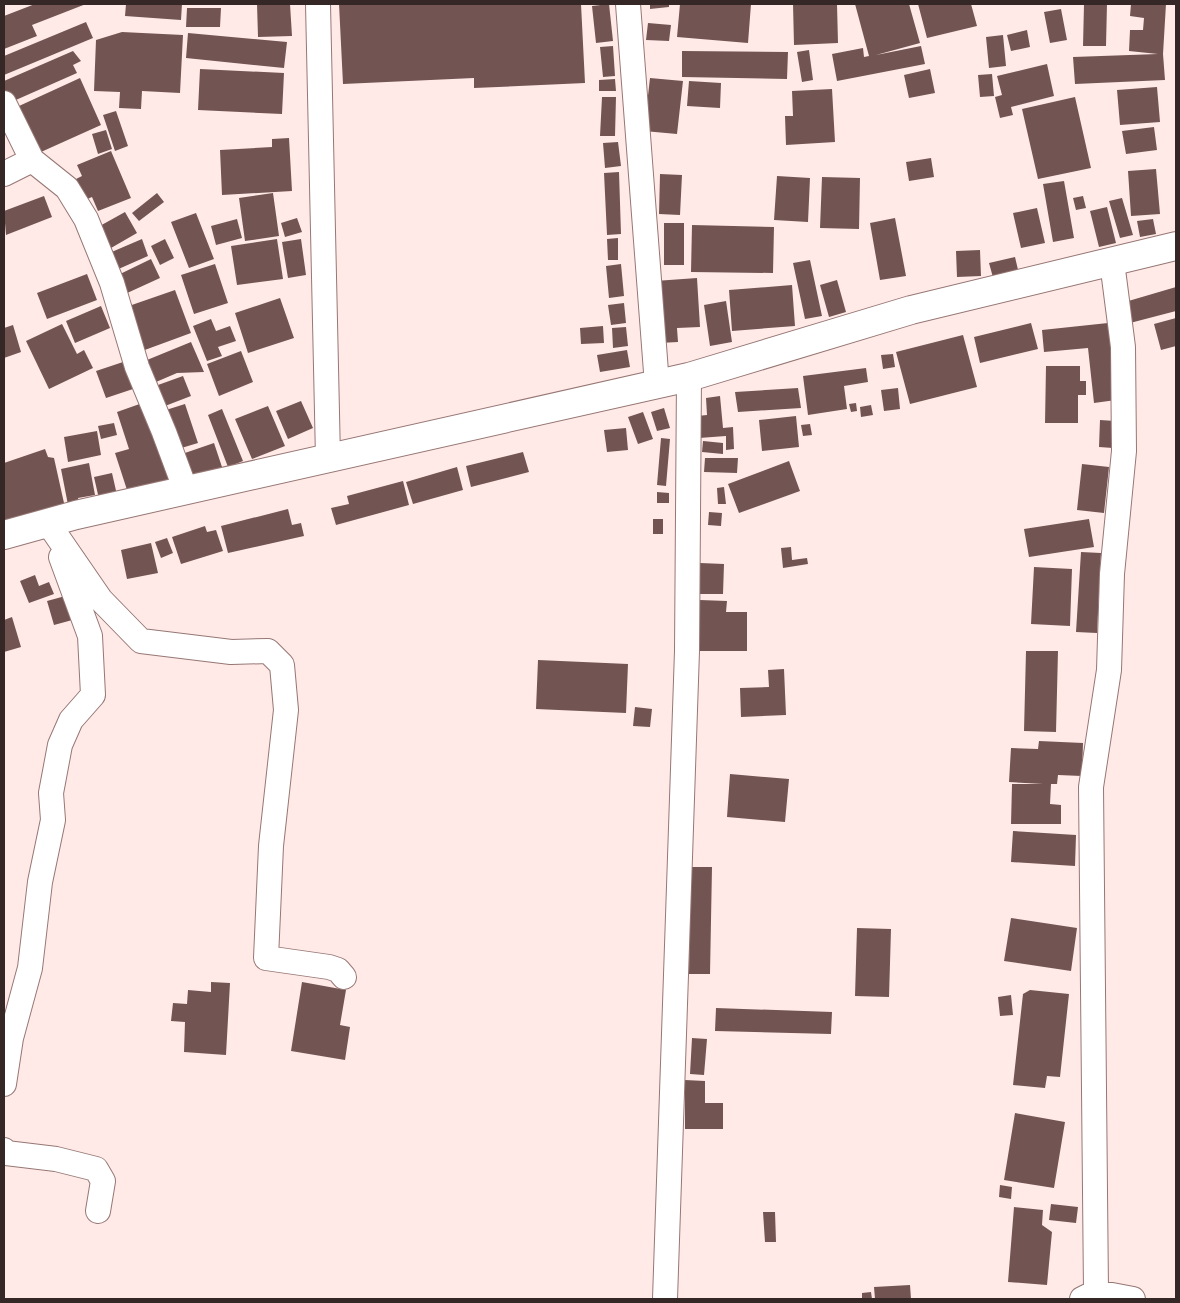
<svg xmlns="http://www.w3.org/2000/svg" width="1180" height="1303" font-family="'IBM Plex Serif',serif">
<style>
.building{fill:#725552}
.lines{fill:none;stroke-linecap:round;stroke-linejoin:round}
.minor-casing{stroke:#967774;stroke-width:26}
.tertiary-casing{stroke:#967774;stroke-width:30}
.minor{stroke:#fff;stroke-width:24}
.tertiary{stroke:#fff;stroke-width:28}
</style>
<rect width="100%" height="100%" fill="#ffeae8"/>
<!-- building -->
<path class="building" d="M35,4H86L32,25L37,36L4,49V16Z
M126,4H182L181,20L125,16Z
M257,4H290L292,36L258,37Z
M339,4H581L585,83L474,88V78L343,84Z
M609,4L613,41L596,43L592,6Z
M650,4H669V7L650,9Z
M680,4H751L748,43L677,37Z
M793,4H837L838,43L794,45Z
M855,4H909L920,43L876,55L921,46L925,64L837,81L832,54L863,48L864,57L869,56Z
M918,4H971L977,26L927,38Z
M1084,4H1107L1106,46H1083Z
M1131,4H1166L1163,54L1165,80L1075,84L1073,57L1158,54L1129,51L1130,30H1143L1144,18L1130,16Z
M187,8H221L220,27H186Z
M1061,9L1067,40L1050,43L1044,12Z
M86,22L93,38L4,75V56Z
M648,23L671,25L669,41L646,40Z
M1027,30L1030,47L1011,51L1007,35Z
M122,32L183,35L180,93L142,91L141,109L119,108L120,92L94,91L96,40Z
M188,33L287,42L284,68L186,58Z
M1003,35L1006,66L989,68L986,37Z
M613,46L615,76L603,77L600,47Z
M809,50L813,80L802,82L797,52Z
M73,51L81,61L73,65L77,73L9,103L4,92V81Z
M682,51L788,52L787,79L682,77Z
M1047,64L1054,96L1011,107L1013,115L1000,118L995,97L1002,95L997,76Z
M200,69L284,73L282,114L198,110Z
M930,69L935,93L909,98L904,75Z
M992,74L994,96L980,97L978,75Z
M80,78L101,125L41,152L19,106Z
M650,78L683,81L677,134L644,131Z
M615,79L616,91H599V80Z
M689,81L721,83L720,108L687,106Z
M1157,87L1160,122L1120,125L1117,90Z
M832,89L835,142L786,145L785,116H793L792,91Z
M602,97H616L615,136H600Z
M1075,97L1091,168L1038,179L1022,109Z
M116,111L128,146L115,151L103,115Z
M1154,127L1157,150L1126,154L1122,131Z
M106,130L112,149L98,154L92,134Z
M289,138L292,191L222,195L220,150L272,147V139Z
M618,142L621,166L605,168L603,143Z
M111,151L131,198L98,211L92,197L85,200L76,179L82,176L77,165Z
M931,158L934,177L909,181L906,162Z
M1156,169L1160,214L1131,216L1128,171Z
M619,172L621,234L607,235L604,173Z
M660,174L682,175L680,215L659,214Z
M777,176L810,178L808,222L774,220Z
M822,177L860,178L859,229L820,228Z
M1064,181L1074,238L1053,242L1043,184Z
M157,193L164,202L139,221L132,213Z
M273,193L279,236L245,241L239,198Z
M44,196L52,217L6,235L4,211Z
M1083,196L1086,208L1076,210L1073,198Z
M1122,198L1133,235L1120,238L1109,201Z
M1107,207L1116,243L1099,247L1090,211Z
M1037,208L1045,243L1021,248L1013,213Z
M125,212L137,233L111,248L98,227Z
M196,213L214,259L189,268L171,222Z
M297,218L302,232L285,237L281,223Z
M895,218L906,276L880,280L870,223Z
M237,219L242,238L216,245L211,226Z
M1153,219L1156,234L1140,237L1137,221Z
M664,223H684V265H664Z
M692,225L774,227L773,273L691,272Z
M618,238V260H608L607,239Z
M142,239L148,256L114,271L107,254Z
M165,239L174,258L160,265L151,246Z
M277,239L283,279L237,285L231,246Z
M301,239L306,275L288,278L282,242Z
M980,250L981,276L957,277L956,251Z
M1015,257L1019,274L994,281L989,263Z
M151,259L160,278L125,294L116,276Z
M810,260L822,316L805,319L793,263Z
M215,264L228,303L194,314L181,275Z
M621,264L624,296L609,298L606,266Z
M87,274L97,300L47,319L37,293Z
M697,278L700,327L677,328L678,342L659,343L655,281Z
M837,280L846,312L829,317L820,285Z
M792,285L795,326L732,331L729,290Z
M1176,287V311L1130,323L1125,302Z
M175,290L191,333L142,351L126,307Z
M280,298L294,338L248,353L235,313Z
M726,301L732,342L710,346L704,305Z
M624,303L626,323L611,325L608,305Z
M101,306L110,328L75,343L66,321Z
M1176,318V346L1161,350L1154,324Z
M211,319L216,331L230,326L236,341L218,347L222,356L207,361L193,326Z
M1031,323L1038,349L980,363L974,337Z
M1108,323L1116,400L1094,403L1088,348L1044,352L1042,330Z
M62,324L77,354L84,350L93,368L49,389L26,341Z
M13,325L21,352L4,358V328Z
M603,326L604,343L581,344L580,328Z
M626,327L628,346L613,348L612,328Z
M963,335L977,387L910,404L896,352Z
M191,342L204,372L177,373L156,382L147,360Z
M627,350L630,367L600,372L597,355Z
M241,351L253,382L219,396L207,364Z
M893,354L895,367L883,369L881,355Z
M126,361L136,388L106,398L96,371Z
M1046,366H1080V381H1086V395H1078V423H1045Z
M866,368L868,382L844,386L847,409L808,415L803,376Z
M183,376L191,396L165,406L158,385Z
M798,388L801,408L738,412L735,392Z
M898,388L900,409L884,411L881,390Z
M720,396L723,428L733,427L734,449L726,450V436L699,438L697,416L707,415L706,398Z
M148,401L173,479L128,493L115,453L129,449L117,412Z
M301,401L313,428L288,439L276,411Z
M856,403L857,411L851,412L849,404Z
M185,404L198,443L178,449L166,410Z
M871,405L873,415L861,417L860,407Z
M268,406L285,446L252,459L235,419Z
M664,408L670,428L657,431L651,412Z
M222,409L243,461L228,467L208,415Z
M643,412L653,439L638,444L628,417Z
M796,416L799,447L762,451L759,420Z
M1100,420L1115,421L1113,448L1099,447Z
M114,423L117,435L101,439L98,426Z
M810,424L812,435L803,436L801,425Z
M626,428L628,450L607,452L604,430Z
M97,431L101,455L68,462L64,437Z
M661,438L670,439L666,486L657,485Z
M703,441L723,443V454L702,452Z
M214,443L223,470L191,481L182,454Z
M45,449L48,457L54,458L66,512L4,525V463Z
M523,452L529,472L471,487L466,466Z
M705,458H738L737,473L704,472Z
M789,461L800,491L739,513L728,484Z
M89,463L95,495L78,498L79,503L68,505L61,469Z
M1082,464L1109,467L1104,513L1077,510Z
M457,467L463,490L413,504L406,482Z
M112,473L117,495L99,499L94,477Z
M403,481L409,505L336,525L331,508L349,504L347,496Z
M724,487L726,504H718L717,488Z
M657,492L669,493V503H657Z
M288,509L292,525L301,523L304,536L228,553L221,526Z
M709,512L722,513L721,526L708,525Z
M653,519H663V534H653Z
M1089,519L1094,547L1029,557L1024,529Z
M205,526L207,532L216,530L223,551L181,564L172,537Z
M167,538L173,553L161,558L155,542Z
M151,543L158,573L127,579L121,550Z
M791,547L792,560L807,558L808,564L783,568L781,548Z
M1081,552L1101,553L1097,633L1076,632Z
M700,563L724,564L723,594H699Z
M1034,567L1072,569L1070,626L1031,624Z
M35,575L39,586L49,582L54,594L29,603L20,581Z
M69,595L76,619L54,625L47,601Z
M700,600L727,601L726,612H747V651H699Z
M12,617L21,647L4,652V620Z
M1026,651H1058L1056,732L1024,731Z
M538,660L628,664L626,713L536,709Z
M784,669L786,715L741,717L740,688L769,687L768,670Z
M635,707L652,709L650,727L633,726Z
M1039,741L1083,743L1082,776L1058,775L1057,784H1051L1050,804L1061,805V824H1011L1012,784H1043L1009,782L1011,748L1038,749Z
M730,774L789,779L785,822L727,817Z
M1013,831L1076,835L1075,866L1011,862Z
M690,867H712L710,974H689Z
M1011,918L1077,928L1071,971L1004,961Z
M857,928L891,929L889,997L855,996Z
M211,982L230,983L226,1055L184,1052L185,1022L171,1021L173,1003L187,1004L188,990L211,992Z
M302,982L346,990L340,1025L350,1027L345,1060L291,1051Z
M1030,990L1069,994L1060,1077L1047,1076L1045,1088L1013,1085L1023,994Z
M1011,995L1013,1015L1000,1016L998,997Z
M716,1008L832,1012L831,1034L715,1031Z
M692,1038L707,1039L704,1075L690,1074Z
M685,1080L705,1081V1103H723V1129H685Z
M1015,1113L1065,1122L1054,1188L1004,1180Z
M1000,1185L1012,1187L1011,1199L999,1197Z
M1051,1204L1078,1207L1076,1223L1049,1220Z
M1014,1207L1043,1210L1042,1225L1052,1232L1047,1285L1008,1282Z
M763,1212H775L776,1242H765Z
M910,1285L911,1299H875L874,1287Z
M871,1292L872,1299H862V1293Z"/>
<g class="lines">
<defs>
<path id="minor" d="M318,4L328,458
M628,4L657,385
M4,103L32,160L67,188L86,219L112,283L137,367L164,432L186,491
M4,174L32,160
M48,523L101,600L141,641L231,652L268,651L282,665L286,710L271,846L266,958L329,967L338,970L344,977
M4,1084L11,1038L30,968L40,882L53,820L51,793L60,745L71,720L93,695L90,636L61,557
M4,1150L6,1153L56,1159L96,1169L103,1181L98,1211
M1096,1292L1091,787L1109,670L1112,574L1124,451L1123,347L1112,262
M665,1299L687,651L689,377
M1082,1299L1096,1292L1133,1299"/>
<path id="tertiary" d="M4,535L76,515L689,377L911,310L1176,246"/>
</defs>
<!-- minor casing -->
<use href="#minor" class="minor-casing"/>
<!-- tertiary casing -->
<use href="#tertiary" class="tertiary-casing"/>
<!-- minor -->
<use href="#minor" class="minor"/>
<!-- tertiary -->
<use href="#tertiary" class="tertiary"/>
</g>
<!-- border -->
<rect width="1180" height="1303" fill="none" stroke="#342726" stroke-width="10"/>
</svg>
